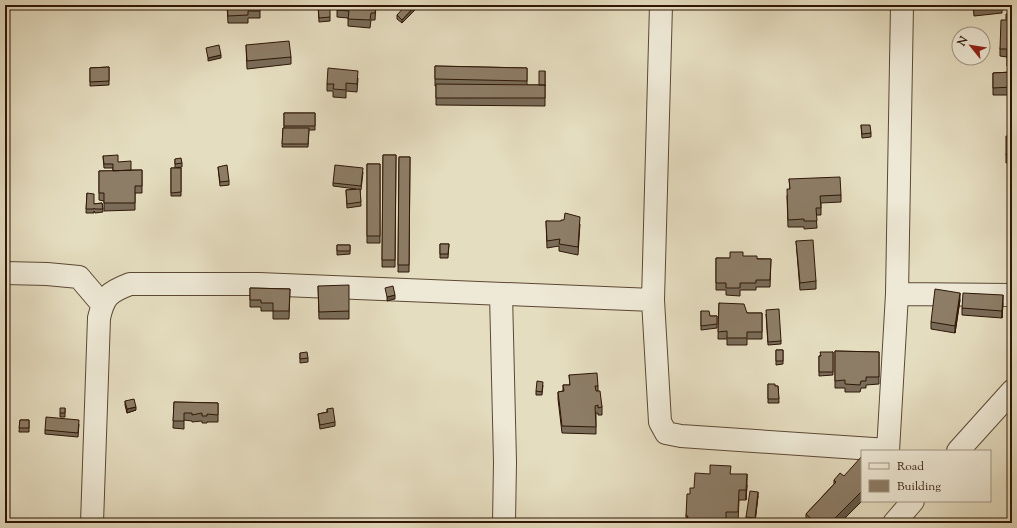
<svg xmlns="http://www.w3.org/2000/svg" width="1017" height="528" font-family="'Sorts Mill Goudy',serif">
<style>
.lines{fill:none;stroke-linecap:round;stroke-linejoin:round}
.minor-casing{stroke:#5c4834;stroke-width:24}
.minor{stroke:#eee9d6;stroke-width:22}
.wall{fill:#796c59;stroke:#2e1606}
.shaded-wall{fill:#635848;stroke:#2e1606}
.building{fill:#8d7d67;stroke:#2e1606}
</style>
<rect width="100%" height="100%" fill="#e5ddc0"/>
<filter id="stains"><feTurbulence type="fractalNoise" baseFrequency=".005" numOctaves="4"/><feColorMatrix values="0 0 0 0 .2 0 0 0 0 .09 0 0 0 0 .02 0 0 0 .5 -.17"/></filter>
<radialGradient id="worn" r=".72"><stop offset=".6" stop-color="#630" stop-opacity="0"/><stop offset="1" stop-color="#630" stop-opacity=".3"/></radialGradient>
<g class="lines">
<defs>
<path id="minor" d="M661,5L653,300L660,422L666,433L681,436L888,450
M5,273L47,274L79,277L102,304
M501,294L505,462L504,523
M897,294L1012,295
M888,451L897,294L902,5
M958,451L1012,391
M92,523L99,318C104,296 109,292 130,284H259L653,300
M894,523L913,501"/>
</defs>
<!-- minor casing -->
<use href="#minor" class="minor-casing"/>
<!-- minor -->
<use href="#minor" class="minor"/>
</g>
<!-- wall -->
<path class="wall" d="M227,5H260V18H248V23H228Z
M318,5L330,17V21L319,22Z
M376,5L375,20H371L370,28L348,26V18L337,17V10Z
M973,5H1004V9H1002V13L974,16Z
M416,9L402,23L397,19V15Z
M1012,14V66H1007V57L1000,56V49L1006,20Z
M246,45L291,57V64L247,69Z
M435,66L527,68V85H539L545,71V106L436,105V86H435Z
M109,67V85L90,86V68Z
M1012,72V95H993V73Z
M358,78L357,92L346,91V98L333,97V91H327V84Z
M284,113H315V130H309L308,147H282L283,128H284Z
M1012,123V163H1006V155L1011,136Z
M861,125L871,133V137L862,138Z
M383,155H396L395,267H382Z
M103,156L118,162L131,170H142V193H135V210L104,211V201L99,200V171H113V168H104Z
M399,157H410L409,272H398Z
M175,159L182,163V167L176,168H181V196H171V168H175Z
M367,164H380V243H367Z
M218,167L229,181V185L220,186Z
M363,172L361,190H360L361,206L347,208L346,190L356,189L333,186V183Z
M789,179L841,195V202L821,203V215H816L817,228L804,229V227H788L787,196L790,189Z
M87,193L94,204L102,203L103,212L95,213L94,211V213H86Z
M546,221L580,224L578,255L559,251V246L547,248Z
M796,241L816,281V289L800,290Z
M440,244H449L448,258H440Z
M337,245H350V254L337,255Z
M716,258L771,259L770,287H756V290H740V296L726,295V290H716Z
M318,286L349,311V319H319Z
M250,288L290,289L289,319H273V311H261V307H250Z
M960,300L955,333L931,329V322Z
M719,303L747,313H762V339H747V345H727V339H718Z
M1003,303L1002,318L962,315V308Z
M701,311L710,316H717V328L701,330Z
M766,314L781,341V344L768,345Z
M776,350H783V364L776,365Z
M835,351L879,352V384L866,385V388H861L860,392H845V388H835Z
M833,352V375L819,376V356Z
M300,353L308,358V362L300,363Z
M569,375L598,386V391L602,407V415H598V413H596V434L562,433L558,399V392L563,391V385H570Z
M768,384L775,386H778L779,403H768Z
M543,385L542,395H536V391Z
M125,401L136,410L127,413L125,405Z
M174,402L218,403V422H207V423H202V421L192,422V421L184,420V429L173,428Z
M65,408V417H60V413Z
M327,409L335,422V426L320,429L318,414L327,412Z
M20,420H29V432H19Z
M79,424L78,437L45,434V430Z
M710,474H731L747,485L746,500H739L738,523L726,522V523H686V516L690,494L694,488Z
M834,480L862,501L840,523H806V514L834,484Z
M758,496L755,522L746,521V517Z"/>
<!-- shaded-wall -->
<path class="shaded-wall" d="M416,5V9L402,23V20Z
M221,55V58L208,61V58Z
M960,293V300L955,333V326Z
M395,295V299L387,301V297Z
M1003,295V303L1002,318V311Z
M136,407V410L127,413V409Z
M747,474V485L746,500V490Z
M862,491V501L840,523H830Z
M758,492V496L755,522V518Z"/>
<!-- building -->
<path class="building" d="M227,5H260V11H248V15L228,16Z
M318,5H330V17L319,18Z
M337,5H376L375,13H371L370,20L348,19L349,11L337,10Z
M406,5H416L402,20L397,15Z
M974,5H1002L974,9Z
M1006,14H1012V59L1007,58V49H1000L1001,20H1006Z
M289,41L291,57L247,61L246,45Z
M219,45L221,55L208,58L206,48Z
M435,66L527,68V81L435,79Z
M109,67V81L90,82V68Z
M328,68L358,71L357,84L346,83V90L333,89L334,84H327Z
M539,71H545V86V85H539Z
M1012,72V87L993,88V73Z
M436,84L545,85V98H436Z
M284,113H315V126H284Z
M1011,123H1012V155H1006V136H1011Z
M861,125H870L871,133L862,134Z
M283,128H309L308,144H282Z
M118,155V162L131,161V170L113,171V164H104L103,156Z
M383,155H396L395,260H382Z
M399,157H410L409,265H398Z
M181,158L182,163L175,164V159Z
M367,164H380V236H367Z
M227,165L229,181L220,182L218,167Z
M335,165L363,168L361,186L333,183Z
M171,168H181V192L171,193Z
M142,170V186H135V203H104V193H99V171Z
M840,177L841,195L820,196L821,208H816L817,221H804V219L788,220L787,189H790L789,179Z
M360,189L361,202L347,204L346,190Z
M87,193L94,194V204L102,203L103,209H95L94,208V209H86Z
M565,213L580,217L578,247L559,244L560,239L547,241L546,221H561V220H564Z
M813,240L816,281L800,283L796,241Z
M440,244H449L448,254H440Z
M337,245H350V251H337Z
M730,252H743V256H757V259H771L770,280H756V283H740V288H726V283H716V258H730Z
M349,285V311L319,312L318,286Z
M393,286L395,295L387,297L385,288Z
M250,288L290,289L289,311H273V303H261V300H250Z
M935,289L960,293L955,326L931,322Z
M963,293L1003,295L1002,311L962,308Z
M719,303L744,304L747,313H762V332H747V338H727V331L718,332Z
M779,309L781,341L768,342L766,310Z
M701,311H709L710,316H717V324L701,326Z
M776,350H783V361H776Z
M835,351L879,352V377H866V381H861L860,385L845,384V380L835,381Z
M307,352L308,358L300,359V353Z
M820,352H833V372H819V356H821Z
M597,373L598,386H595L596,391H600L602,407L598,408V405L595,406L596,427L562,426L558,392L564,391L563,385H570L569,375Z
M537,381L543,382L542,392L536,391Z
M768,384H775V386H778L779,399H768Z
M134,399L136,407L127,409L125,401Z
M174,402L218,403V415L207,414V416H202V413L192,415V413H184V421H173Z
M60,408H65V413H60Z
M333,408L335,422L320,425L318,414L328,412L327,409Z
M46,417L79,420L78,433L45,430Z
M20,420H29V428H19Z
M862,456V491L830,523H816L806,514L836,482L834,480L840,473L844,476Z
M710,465L731,466L730,474H747L746,490H739L738,512H726V519H721L722,521L687,520L688,516H686L687,494H690V488H694L695,473L710,474Z
M750,491L758,492L755,518L746,517Z"/>
<!-- margin -->
<rect width="1017" height="528" fill="none" stroke="#e5ddc0" stroke-width="20"/>
<rect x="6" y="6" width="1005" height="516" fill="none" stroke="#2e1606" stroke-width="2"/>
<rect x="10" y="10" width="997" height="508" fill="none" stroke="#2e1606"/>
<!-- legend -->
<rect x="861" y="450" width="130" height="52" fill="#eee9d6" stroke="#a19583"/>
<rect x="869" y="463" width="20" height="6" fill="#eee9d6" stroke="#a19583"/>
<text x="897" y="470" font-size="12" fill="#2e1606">Road</text>
<rect x="869" y="480" width="20" height="12" fill="#8d7d67" stroke="#a19583"/>
<text x="897" y="490" font-size="12" fill="#2e1606">Building</text>
<!-- north arrow -->
<g transform="translate(971 46) rotate(300)"><circle r="19" fill="#eee9d6" stroke="#a19583"/>
<path d="M0-3L7 15L0 10L-7 15Z" fill="#8f2418"/>
<text y="-6" font-size="11" font-weight="bold" text-anchor="middle" fill="#2e1606">N</text>
</g>
<rect width="100%" height="100%" filter="url(#stains)"/>
<rect width="100%" height="100%" fill="url(#worn)"/>
</svg>
